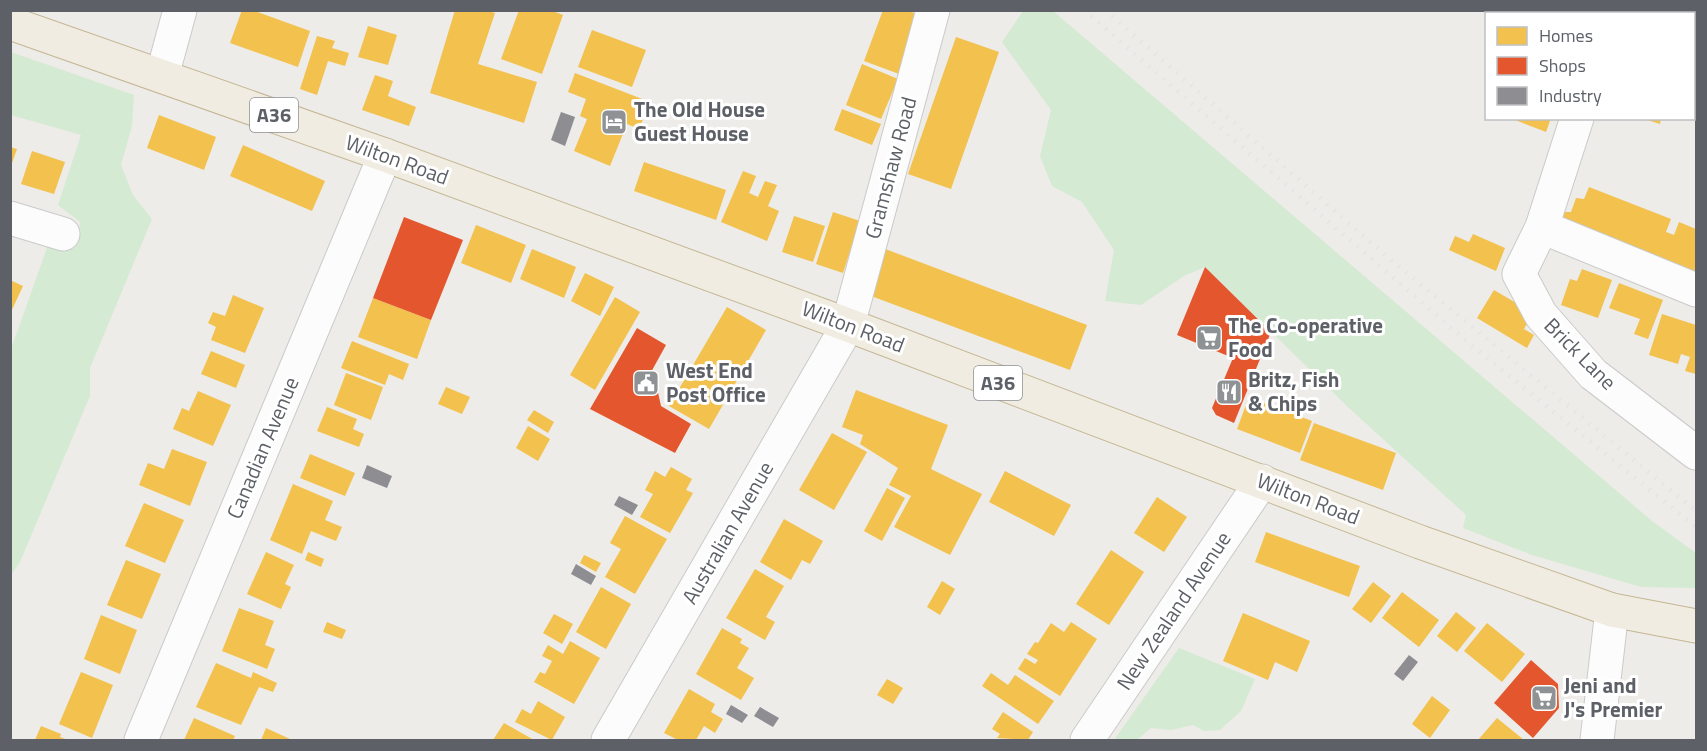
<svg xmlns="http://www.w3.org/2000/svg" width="1707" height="751" font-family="'Titillium Web',sans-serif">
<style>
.green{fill:#d5ead2}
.homes{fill:#f2c14e}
.shops{fill:#e4572e}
.industry{fill:#8d8d92}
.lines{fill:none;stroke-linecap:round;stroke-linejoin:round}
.minor-casing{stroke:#cacaca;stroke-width:35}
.highway-casing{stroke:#c5b694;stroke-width:35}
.minor{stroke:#fcfcfc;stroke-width:33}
.highway{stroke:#f0ece1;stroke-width:33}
.rail{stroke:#e4e4e4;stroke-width:4.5;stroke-dasharray:1.5 8;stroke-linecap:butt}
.labels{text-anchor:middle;stroke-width:6;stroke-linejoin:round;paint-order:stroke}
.shield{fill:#fff;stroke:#8e9095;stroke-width:1.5}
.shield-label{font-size:20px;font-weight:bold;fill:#5d6167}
.poi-label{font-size:21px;font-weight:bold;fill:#5d6167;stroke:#fff;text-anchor:start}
.street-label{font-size:21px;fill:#5d6167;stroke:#fff}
</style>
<rect width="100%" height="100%" fill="#edece8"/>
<!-- green -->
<path class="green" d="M1023,11H1053L1652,521L1696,553V588L1641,587L1532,555L1463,528L1466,515L1349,408L1205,267L1184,276L1141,305L1105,301L1114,250L1082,202L1052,186L1040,156L1051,110L1002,42Z
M11,52L134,95L132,126L121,165L133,195L152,219L90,368V396L20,562L11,575L10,352L48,245L78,238L80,222L58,205L81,135L11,115Z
M1179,648L1255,679L1241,711L1220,730L1204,731L1193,725L1171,730L1151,728L1137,740H1114Z"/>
<!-- homes -->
<path class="homes" d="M242,10H252L310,31L298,67L230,43Z
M455,10H485L495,13L478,64L537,82L524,123L430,93Z
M519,10H550L563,15L542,74L501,59Z
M883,10H907L921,16L899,74L864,61Z
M1638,10H1662V14H1637Z
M368,26L397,35L388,65L358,57Z
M592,30L646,50L632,87L578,67Z
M317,36L335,41L332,48L349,53L345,66L328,61L317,95L300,89Z
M956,37L999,52L951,189L908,174Z
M862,64L898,79L881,119L846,105Z
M575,73L650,102L639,129L627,124L610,166L574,151L587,119L580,116L586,99L568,92Z
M375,75L393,81L388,96L416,107L409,126L362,110Z
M842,109L881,124L872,145L834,130Z
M159,115L216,137L204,170L147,148Z
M1510,118H1551L1546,132Z
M1641,118H1661L1660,124Z
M243,145L325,181L312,211L230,176Z
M10,147L17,149L11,166H10Z
M32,151L65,162L54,194L21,184Z
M644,162L726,190L716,220L634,191Z
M743,171L756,176L749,193L758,197L765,181L777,185L768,206L779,211L767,241L721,222Z
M1589,187L1671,219L1666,232L1674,235L1679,222L1696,229V277L1556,224V212H1571L1576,198L1584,199Z
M833,212L860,221L843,273L816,264Z
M794,216L825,226L813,262L782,252Z
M476,225L526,245L511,283L461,263Z
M1473,234L1505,248L1496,271L1449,250L1455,236L1469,242Z
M880,247L1087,325L1070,370L863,293Z
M532,249L576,267L564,298L520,279Z
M1582,269L1612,280L1598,318L1561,305L1570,279L1577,281Z
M585,273L614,287L600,316L571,301Z
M10,280L23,286L10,314Z
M1619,283L1663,300L1648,339L1634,334L1640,319L1609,308Z
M1494,290L1533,313L1524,329L1534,335L1527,348L1477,318Z
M233,295L264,308L245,353L211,340L216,327L208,323L213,312L225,316Z
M615,297L640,312L595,390L570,375Z
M373,298L431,320L417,359L358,337Z
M727,307L766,330L709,429L669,406Z
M1662,314L1696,325V374L1685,371L1690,357L1681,354L1678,364L1649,355Z
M352,341L409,364L403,380L389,374L385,385L341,368Z
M211,351L245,365L236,388L201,374Z
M346,373L383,387L371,420L334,405Z
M446,387L470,397L462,414L438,404Z
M856,390L948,425L931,469L982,494L950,555L894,527L911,496L889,485L898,468L860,444L863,435L842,427Z
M198,391L231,405L213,446L173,429L182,408L189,411Z
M1249,397L1312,421L1300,453L1237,429Z
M327,407L357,419L353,429L364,434L359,447L317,431Z
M534,410L554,422L548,433L527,420Z
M1314,423L1396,453L1383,490L1300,460Z
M528,426L550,439L538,461L516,448Z
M832,433L867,452L834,510L799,490Z
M172,449L207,462L190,506L139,485L148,463L164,469Z
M310,454L355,473L345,496L300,478Z
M671,467L692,479L686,490L693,493L670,533L640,517L653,494L645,490L655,471L665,477Z
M1005,471L1071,505L1054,536L989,502Z
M293,484L333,501L325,520L342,527L336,541L311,531L302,554L270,540Z
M887,488L905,498L882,541L864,531Z
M1157,497L1187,517L1164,552L1134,533Z
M144,503L184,520L165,563L125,546Z
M625,516L667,539L635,594L605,577L621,549L610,543Z
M784,519L823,541L810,564L802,560L791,580L760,562Z
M1266,532L1360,566L1349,597L1255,562Z
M1111,550L1144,572L1109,625L1076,604Z
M266,552L294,565L285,584L291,587L281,609L247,594Z
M308,552L324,559L321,567L305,560Z
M584,555L601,563L596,572L580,563Z
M126,560L161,574L142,619L107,605Z
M755,569L784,586L766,617L775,622L765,640L726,618Z
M942,581L955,589L940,615L927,607Z
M1373,582L1391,596L1371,623L1352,609Z
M601,587L631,604L606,649L576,632Z
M1402,592L1439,620L1419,647L1382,618Z
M239,608L274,621L265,645L275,649L267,669L222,651Z
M1456,612L1476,628L1457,652L1437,636Z
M1243,613L1310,641L1297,672L1275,662L1268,680L1223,661Z
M554,614L573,624L562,644L543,633Z
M101,615L137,630L120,674L84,659Z
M327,622L346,630L342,639L323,632Z
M1071,622L1097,639L1060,696L1018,669L1025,658L1035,664L1038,660L1027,654L1035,642L1038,643L1051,623L1064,632Z
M1487,623L1525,654L1502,682L1464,651Z
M722,628L742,639L740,643L749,648L737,668L754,678L741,700L696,674Z
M570,641L600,658L574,704L534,682L540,672L545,674L552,661L542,656L548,645L563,654Z
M216,663L251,678L253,672L277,683L273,692L259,687L241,725L196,707Z
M81,672L113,685L92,738L59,724Z
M991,673L1008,685L1015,675L1054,701L1038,724L982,686Z
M887,679L903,688L893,704L877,695Z
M689,689L715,704L711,712L723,719L715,733L704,726L696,740H678L664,733Z
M1432,696L1450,710L1430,738L1412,724Z
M538,701L565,717L552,740L515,722L522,709L531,714Z
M1003,712L1033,732L1028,740L997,738L1000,734L992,729Z
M194,718L235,736L233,740H184Z
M1497,718L1524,740H1478Z
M504,723L534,740H493Z
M41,726L61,734L60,737L68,740H35Z
M266,728L290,739L289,740H261Z"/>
<!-- shops -->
<path class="shops" d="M404,217L463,240L431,320L373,298Z
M1205,267L1271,332L1234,423L1216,415L1212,408L1233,358L1177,335Z
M637,328L666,345L650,374L657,388L661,406L691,424L675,453L590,409Z
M1531,660L1558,684L1559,708L1533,738L1494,703Z"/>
<!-- industry -->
<path class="industry" d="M561,112L575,117L565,146L551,140Z
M367,465L392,476L387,488L362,478Z
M619,496L638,505L632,515L614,505Z
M576,564L596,576L591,585L571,574Z
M1409,655L1418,662L1403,681L1394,674Z
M731,705L748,715L742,723L726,714Z
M760,707L779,718L773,727L754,716Z"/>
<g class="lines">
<defs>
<path id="minor" d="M1619,14L1620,10
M162,76L180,10
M1577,118L1542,227L1519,274L1541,315L1593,374L1696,453
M10,218L63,234
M1542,227L1696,290
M141,740L385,155
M608,740L848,325L933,10
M1087,740L1262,481
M1597,740L1612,610"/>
<path id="highway" d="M10,23L385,155L848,325L1420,542L1612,610L1696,626"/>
</defs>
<!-- minor casing -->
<use href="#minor" class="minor-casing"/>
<!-- highway casing -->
<use href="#highway" class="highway-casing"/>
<!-- minor -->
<use href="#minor" class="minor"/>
<!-- highway -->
<use href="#highway" class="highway"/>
<!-- rail -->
<path class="rail" d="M1084,10L1471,345L1696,527
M1105,10L1385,255L1696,511"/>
</g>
<!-- icons -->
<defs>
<symbol id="hotel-square" viewBox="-11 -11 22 22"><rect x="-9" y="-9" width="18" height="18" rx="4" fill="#8f9294" stroke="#fff"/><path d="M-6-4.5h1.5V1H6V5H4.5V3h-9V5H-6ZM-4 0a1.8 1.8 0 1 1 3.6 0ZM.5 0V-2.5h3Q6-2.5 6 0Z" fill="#fff"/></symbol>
<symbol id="supermarket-square" viewBox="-11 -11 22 22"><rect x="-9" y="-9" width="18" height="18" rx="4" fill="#8f9294" stroke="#fff"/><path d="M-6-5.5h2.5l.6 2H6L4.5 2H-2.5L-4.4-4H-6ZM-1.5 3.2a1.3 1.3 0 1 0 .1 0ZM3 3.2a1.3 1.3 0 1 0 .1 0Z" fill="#fff"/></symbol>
<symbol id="civic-square" viewBox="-11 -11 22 22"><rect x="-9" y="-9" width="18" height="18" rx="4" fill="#8f9294" stroke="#fff"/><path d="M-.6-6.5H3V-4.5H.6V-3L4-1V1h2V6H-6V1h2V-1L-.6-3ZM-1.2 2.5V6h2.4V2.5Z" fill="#fff"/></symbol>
<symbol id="restaurant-square" viewBox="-11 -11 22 22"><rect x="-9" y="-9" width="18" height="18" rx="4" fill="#8f9294" stroke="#fff"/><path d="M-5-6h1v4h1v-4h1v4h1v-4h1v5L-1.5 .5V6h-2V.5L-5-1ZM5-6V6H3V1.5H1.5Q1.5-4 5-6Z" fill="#fff"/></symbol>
</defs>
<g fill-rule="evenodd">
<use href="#hotel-square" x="599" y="107" width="30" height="30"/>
<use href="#supermarket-square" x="1194" y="323" width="30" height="30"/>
<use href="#civic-square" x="631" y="368" width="30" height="30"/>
<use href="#restaurant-square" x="1214" y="377" width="30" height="30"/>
<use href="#supermarket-square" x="1529" y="683" width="30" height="30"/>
</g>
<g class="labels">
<!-- shield labels -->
<g class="shield">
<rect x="250" y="98" width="48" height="34" rx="4.5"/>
<rect x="974" y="366" width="48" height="34" rx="4.5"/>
</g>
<g class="shield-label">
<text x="274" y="122">A36</text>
<text x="998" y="390">A36</text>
</g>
<!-- poi labels -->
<g class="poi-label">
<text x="634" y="117">The Old House<tspan x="634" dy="24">Guest House</tspan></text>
<text x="1228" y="333">The Co-operative<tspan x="1228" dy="24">Food</tspan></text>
<text x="666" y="378">West End<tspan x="666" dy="24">Post Office</tspan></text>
<text x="1248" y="387">Britz, Fish<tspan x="1248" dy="24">&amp; Chips</tspan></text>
<text x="1564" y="693">Jeni and<tspan x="1564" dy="24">J's Premier</tspan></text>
</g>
<!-- street labels -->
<g class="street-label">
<text transform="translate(397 160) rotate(20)" y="7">Wilton Road</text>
<text transform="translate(891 168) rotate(-75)" y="7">Gramshaw Road</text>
<text transform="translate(853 327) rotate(21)" y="7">Wilton Road</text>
<text transform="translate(1580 354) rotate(45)" y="7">Brick Lane</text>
<text transform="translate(263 448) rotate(-67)" y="7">Canadian Avenue</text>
<text transform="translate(1308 499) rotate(21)" y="7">Wilton Road</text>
<text transform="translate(728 533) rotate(-60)" y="7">Australian Avenue</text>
<text transform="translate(1174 611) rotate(-56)" y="7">New Zealand Avenue</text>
</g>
</g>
<!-- border -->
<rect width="1707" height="751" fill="none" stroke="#5d6167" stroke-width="24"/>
<!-- legend -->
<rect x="1485" y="12" width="210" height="108" fill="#ffffff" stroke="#bec0c2" stroke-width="1.5"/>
<rect x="1497" y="27" width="30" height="18" fill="#f2c14e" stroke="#bec0c2" stroke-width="1.5"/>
<text x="1539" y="42" font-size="18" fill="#5d6167">Homes</text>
<rect x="1497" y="57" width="30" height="18" fill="#e4572e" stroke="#bec0c2" stroke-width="1.5"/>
<text x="1539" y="72" font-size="18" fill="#5d6167">Shops</text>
<rect x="1497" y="87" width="30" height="18" fill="#8d8d92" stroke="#bec0c2" stroke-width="1.5"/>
<text x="1539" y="102" font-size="18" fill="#5d6167">Industry</text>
</svg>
